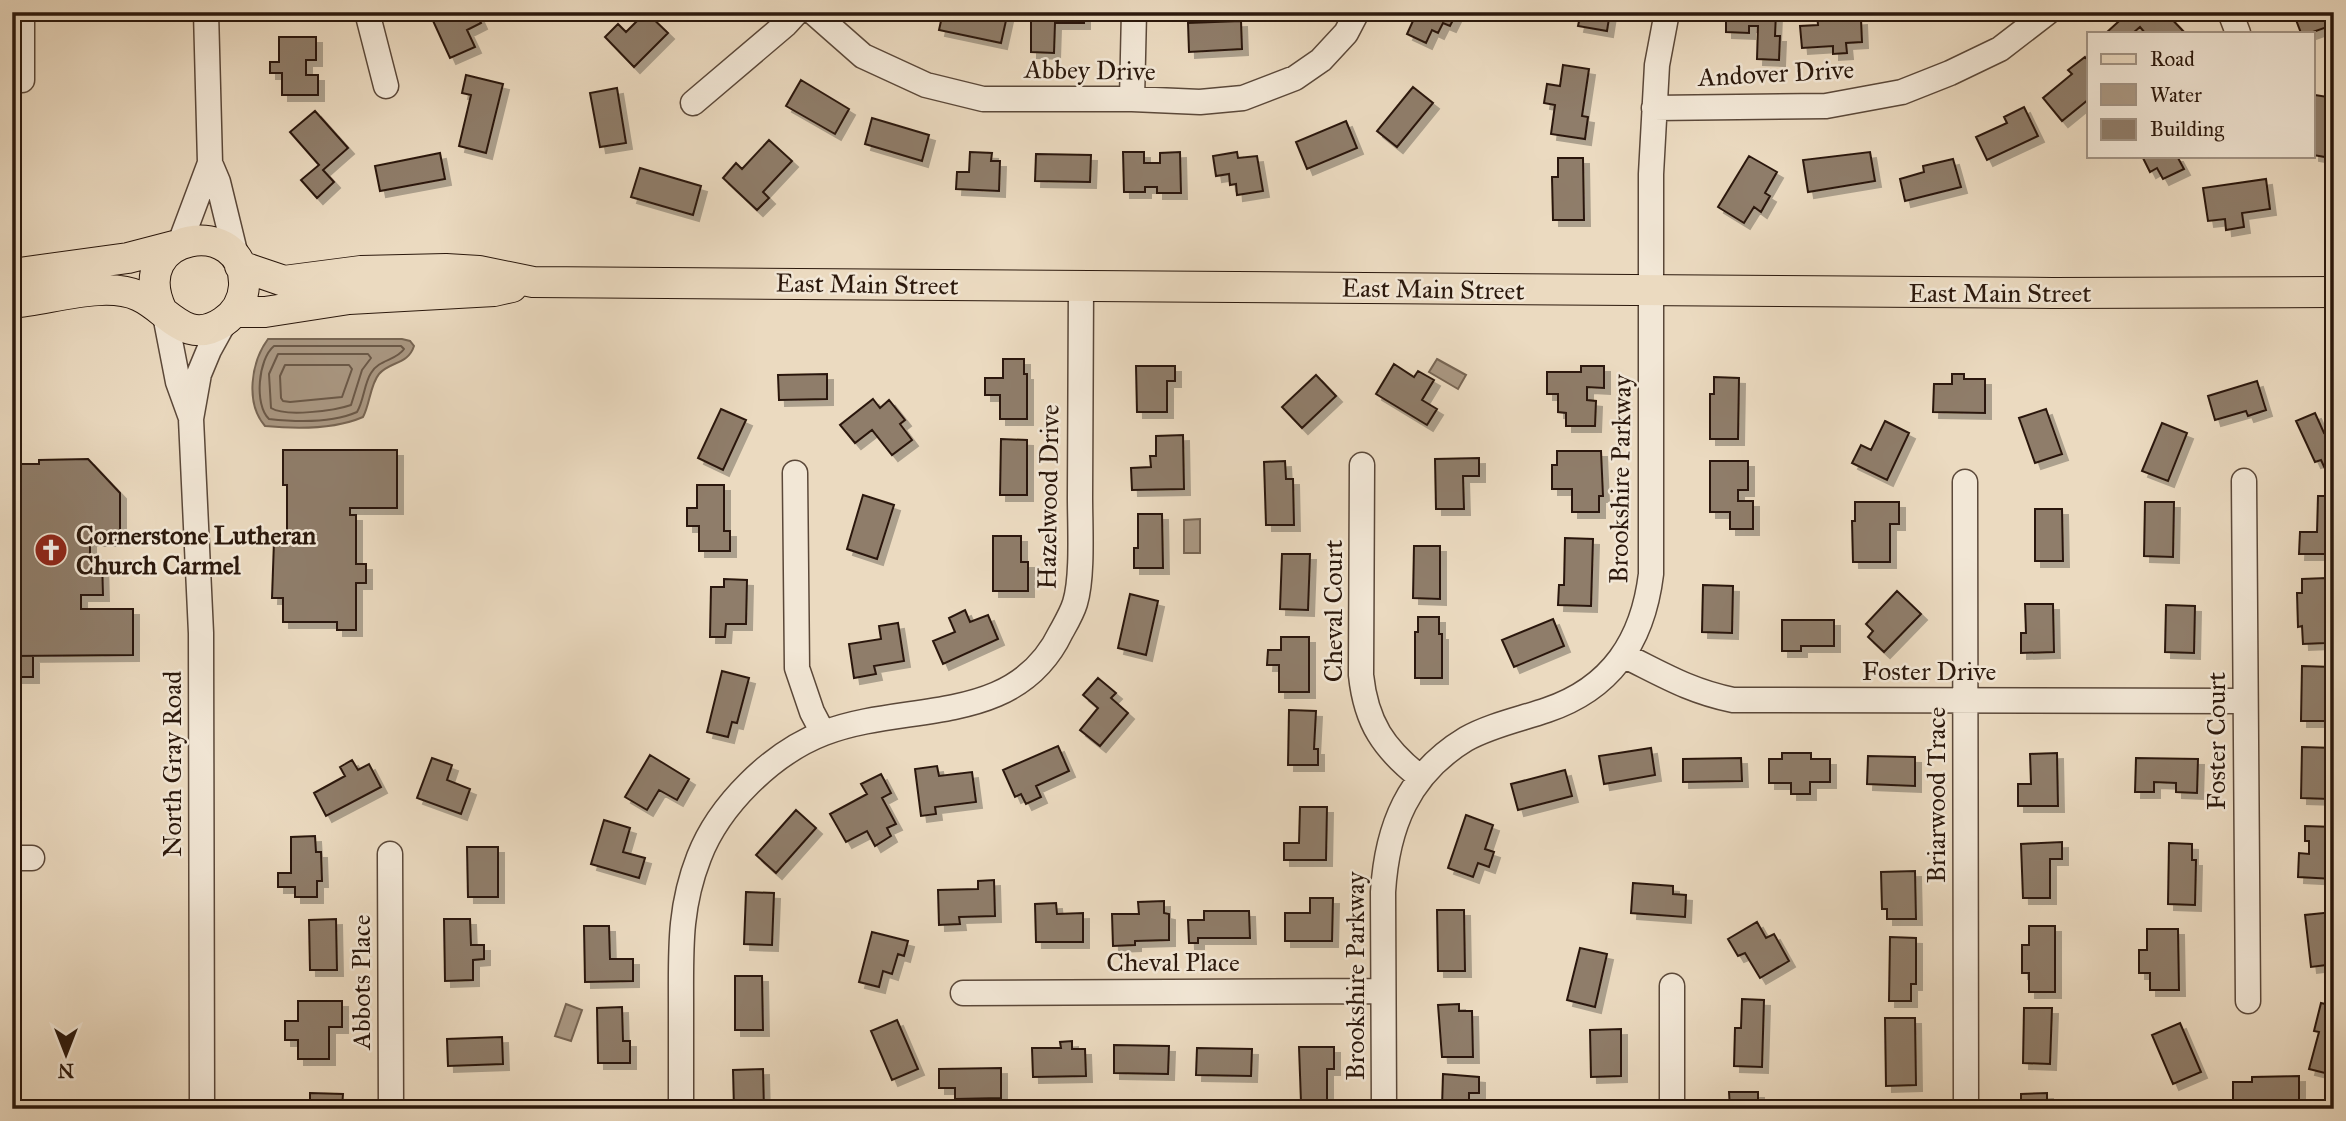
<svg xmlns="http://www.w3.org/2000/svg" width="2346" height="1121" font-family="'IM FELL Great Primer',serif">
<style>
.water{fill:#aa9883;stroke:#776553;stroke-width:2}
.lines{fill:none;stroke-linecap:round;stroke-linejoin:round}
.shore{stroke:#6a5848;stroke-width:2}
.building{fill:#8f7d6a;stroke:#2b180c;stroke-width:2;filter:url(#shadow)}
.minor-casing{stroke:#5b4839;stroke-width:27}
.major-casing{stroke:#2b180c;stroke-width:32}
.minor{stroke:#f2e7d6;stroke-width:24}
.major{stroke:#ebdac0;stroke-width:30}
.labels{text-anchor:middle;stroke-width:5;stroke-linejoin:round;paint-order:stroke}
.street-label{font-size:26px;fill:#2b180c;stroke:#f2e7d6}
.poi-label{font-size:26px;font-weight:bold;fill:#2b180c;stroke:#f2e7d6;text-anchor:start}
</style>
<defs>
<filter id="shadow"><feDropShadow dx="6" dy="6" stdDeviation="0" flood-color="#0004"/></filter>
</defs>
<rect width="100%" height="100%" fill="#ebdac0"/>
<filter id="stains"><feTurbulence type="fractalNoise" baseFrequency=".00286" numOctaves="4"/><feColorMatrix values="0 0 0 0 .2 0 0 0 0 .09 0 0 0 0 .02 0 0 0 .5 -.17"/></filter>
<radialGradient id="worn" r=".72"><stop offset=".6" stop-color="#630" stop-opacity="0"/><stop offset="1" stop-color="#630" stop-opacity=".3"/></radialGradient>
<!-- water -->
<path class="water" d="M268,339H402L410,341L414,346C408,365 390,361 379,374C370,385 370,404 363,417C333,430 296,429 265,426C245,403 251,362 268,339Z
M1437,359L1466,375L1458,389L1429,372Z
M1200,519V553H1184V520Z
M566,1004L582,1010L571,1041L555,1036Z"/>
<g class="lines">
<!-- shore -->
<path class="shore" d="M274,346H401L404,349C396,361 379,359 371,373C364,384 364,400 357,412C332,423 296,422 269,419C254,405 258,359 274,346Z
M278,354H368L371,358L362,370L351,405C334,411 285,417 271,408L269,374Z
M285,365H349L352,369L342,397L290,402L283,401L281,398L280,376Z"/>
</g>
<!-- building -->
<path class="building" d="M429,12H476L481,23L467,30L475,47L450,58Z
M646,12L668,33L634,67L605,37L618,24L626,32Z
M943,12H989L1007,16L1001,43L939,30Z
M1031,12H1084V23H1055L1054,53L1031,52Z
M1417,12H1457L1450,26L1443,23L1438,33L1432,30L1426,43L1407,34Z
M1581,12H1610L1607,31L1578,26Z
M1726,12H1776L1775,36H1780L1779,60L1757,59L1758,26H1749V33L1726,32Z
M1832,12L1833,21L1861,19L1862,42L1846,43L1847,53L1833,54V46L1802,48L1800,26L1818,25L1817,13Z
M2129,12H2165L2185,33H2145L2140,27L2133,33H2106Z
M2293,12H2328L2333,25L2310,33H2301Z
M1241,21L1242,49L1189,52L1188,23Z
M279,37H316V60H306V75H318V95H282V73H270V62H279Z
M2085,57L2089,62V99L2062,121L2043,98L2072,74L2068,70Z
M1563,65L1589,69L1582,116L1588,117L1585,139L1551,134L1555,105L1544,103L1547,84L1560,86Z
M466,75L503,84L486,153L459,146L471,95L462,93Z
M801,80L849,109L835,134L786,106Z
M1413,87L1433,103L1397,147L1377,131Z
M617,88L626,143L600,147L590,93Z
M2315,95L2334,98L2325,157L2313,155Z
M2024,107L2038,136L1987,160L1976,137L2007,123L2004,117Z
M315,111L348,148L323,170L334,182L317,198L301,180L319,165L290,132Z
M872,118L929,135L922,161L865,144Z
M1346,121L1357,148L1307,169L1296,142Z
M769,140L792,161L763,192L769,198L757,210L723,178L736,163L742,169Z
M970,152L992,153L991,161H1000L999,191L956,189L957,172H969Z
M1123,152H1144V163H1160V153L1180,152L1181,193H1157V187H1145V192H1124Z
M1237,152L1238,158L1257,156L1263,191L1237,195L1236,184L1230,185L1229,174L1216,176L1213,156Z
M1870,152L1875,181L1808,192L1803,160Z
M440,153L445,179L380,191L375,166Z
M1036,154L1091,155L1090,182L1035,181Z
M1749,156L1777,172L1765,193L1770,196L1761,212L1754,207L1744,223L1718,207Z
M2142,156H2177L2184,169L2163,179L2157,168L2150,172Z
M1558,158H1583L1584,220H1553L1552,177H1558Z
M1953,159L1961,187L1905,201L1900,179L1924,172L1923,166Z
M640,168L701,186L693,215L631,197Z
M2266,179L2270,209L2242,213L2244,227L2226,230L2225,219L2208,221L2203,188Z
M1003,359H1024V374H1027V419H1000V395H985V378H1003Z
M1394,364L1414,377L1418,371L1434,380L1422,400L1437,409L1427,425L1376,394Z
M1136,366H1175V381H1167V412H1137Z
M1581,366H1604V388L1587,387V400L1596,401L1595,426H1566V413L1558,412V394H1547V372H1581Z
M827,374V399L779,400L778,375Z
M1952,374H1964V379H1985V413L1933,412L1934,384H1952Z
M1316,375L1336,396L1302,428L1282,407Z
M1714,377L1739,378L1738,439H1710V394H1714Z
M2257,381L2266,410L2248,416L2246,411L2215,420L2208,396Z
M873,399L880,408L889,400L905,420L900,424L912,440L892,455L872,430L855,443L840,425Z
M721,409L746,420L723,470L698,458Z
M2046,409L2062,454L2035,463L2019,418Z
M2315,413L2324,433L2334,429V467L2326,471L2321,460L2315,462L2296,421Z
M1885,421L1909,433L1887,480L1852,463L1861,445L1871,450Z
M2162,423L2187,433L2168,481L2142,471Z
M1183,435L1184,489L1132,490L1131,468L1151,467L1150,456H1156V436Z
M1001,439L1027,440V495H1000Z
M283,450H397V508H350V515H356V564H366V583H356V630H337V622H283V598H272L274,541H287V485H283Z
M1557,451H1601L1603,496H1599V512H1572V489H1552V465H1557Z
M1479,458V476H1463L1464,509H1436L1435,459Z
M88,459L120,493V540H90V560H102L103,595H81V609H133V655L12,656V521L21,508L20,464H39V460Z
M1285,461L1286,479H1293L1294,525H1266L1264,462Z
M1710,461H1748V490H1738V501H1753V529H1730V512H1710Z
M697,485H724V531H730V551H699V526H687V508H697Z
M21,492V508L12,521V493Z
M863,495L894,505L877,559L847,549Z
M2318,496H2334V554H2299L2300,532H2317Z
M1855,502H1899V524H1890V562H1853L1852,521H1855Z
M2145,502H2174L2173,557L2144,556Z
M2035,509H2062L2063,561H2035Z
M1138,514H1162L1163,568H1134V548H1138Z
M993,536H1021V562H1028V591H993Z
M1565,538L1593,539L1591,606L1558,605L1559,585H1564Z
M1414,546H1440V599L1413,598Z
M1282,554H1310L1308,610L1280,609Z
M2326,578L2328,626H2325V643L2303,644L2302,626L2298,627L2297,593H2302V579Z
M724,579L747,580L746,624H726L725,637H710L711,587H724Z
M1703,585L1733,586L1732,633L1702,632Z
M1897,591L1921,614L1884,652L1868,637L1873,631L1866,624Z
M1130,594L1158,601L1146,655L1118,648Z
M2025,604H2053L2054,652L2021,653V633H2026Z
M2166,605L2195,606L2194,653L2165,652Z
M965,610L970,622L988,615L998,639L943,664L933,641L955,632L949,618Z
M1418,617H1439V634H1442V678H1415V632H1418Z
M1553,619L1564,646L1514,667L1502,640Z
M1782,620H1834V646H1801V651H1782Z
M898,623L904,661L874,666L876,674L854,678L849,644L881,639L879,626Z
M1281,637H1309V692H1279V665H1267L1268,650H1281Z
M17,656H33V677H17Z
M2302,666L2332,667L2330,721H2301Z
M722,671L749,678L737,723L732,722L728,737L707,732Z
M1098,678L1116,693L1111,698L1128,713L1100,746L1080,730L1098,708L1083,695Z
M1289,710L1316,711L1314,749H1318V765H1288Z
M1058,746L1069,771L1036,786L1041,797L1026,804L1021,794L1015,797L1003,770Z
M2302,747L2334,748V765H2330L2329,799L2301,798Z
M1651,748L1655,775L1604,784L1599,756Z
M1782,753H1811V759H1830V782H1810V794H1791V783H1769V759H1782Z
M2057,753L2058,806H2018V784H2031L2030,754Z
M650,755L689,779L677,800L659,790L647,810L625,797Z
M1868,756L1915,757V786L1867,784Z
M432,758L452,765L447,780L470,789L461,814L417,798Z
M1741,758L1742,781L1683,782V759Z
M2136,758L2198,759L2197,793L2176,792V783L2154,782V792H2135Z
M352,760L358,770L369,764L381,787L326,816L314,793L345,776L340,767Z
M937,766L939,776L972,772L976,802L935,807L936,814L921,816L915,769Z
M1565,770L1572,796L1518,810L1511,784Z
M881,774L891,793L882,798L896,824L887,828L891,836L875,846L867,831L846,842L830,814L867,794L861,784Z
M1300,807H1327L1326,860H1284V843H1299Z
M796,810L816,828L776,873L756,855Z
M1466,815L1493,825L1485,849L1494,852L1489,867L1478,863L1473,877L1448,868Z
M604,820L630,828L623,852L645,858L639,878L591,864Z
M2305,826L2334,827V879L2298,877L2299,853L2309,854V841H2305Z
M315,836L316,852H321L322,881H317V897H295V887H278V873H291V837Z
M2062,842V859H2050V898H2023L2021,844Z
M2169,843L2192,844V860H2196L2195,905L2168,904Z
M467,847H498V897H468Z
M1915,871L1916,919H1887V909H1882L1881,872Z
M994,880L995,916L959,917L960,924L939,925L938,890L978,889V881Z
M1633,883L1673,886V894L1686,895L1685,917L1631,913Z
M746,892L774,893L772,945L744,944Z
M1310,898H1333L1332,941H1285V913H1310Z
M1164,901V913L1169,914V940L1135,941V945L1113,946L1112,914H1139L1138,902Z
M1056,903L1057,914L1083,913V942H1036L1035,904Z
M1437,910H1464L1465,971H1438Z
M1204,911H1249L1250,938H1198V943H1189L1188,920H1204Z
M2333,912L2334,964L2311,967L2305,915Z
M336,919L337,970H310L309,920Z
M444,919H470L471,945H484V959L473,960V980L445,981Z
M1757,922L1766,938L1774,934L1789,961L1760,978L1745,953L1738,956L1728,939Z
M584,926H609L610,959H633V981L585,982Z
M2029,926H2055V992H2029V973H2022V945H2029Z
M2147,929H2178L2179,990H2150V973H2139V950H2147Z
M872,932L908,941L904,956L898,954L892,974L883,971L879,987L859,982Z
M1890,937L1916,938V984H1911V1001H1889Z
M1580,948L1607,954L1595,1007L1567,1000Z
M735,976H762L763,1030H735Z
M1742,999L1764,1000L1762,1067L1734,1066L1735,1028H1741Z
M298,1001H342V1027H329V1059H298V1040H285V1021H298Z
M2321,1003L2334,1006L2333,1075L2309,1069L2319,1032L2314,1031Z
M1459,1004V1011H1472L1473,1057H1442L1438,1005Z
M622,1007L623,1041H630V1063H598L597,1008Z
M2024,1008H2052L2050,1064L2023,1063Z
M1885,1018H1915L1916,1085L1886,1086Z
M897,1020L918,1069L892,1080L871,1031Z
M2180,1023L2201,1072L2173,1084L2152,1035Z
M1621,1029V1076L1591,1077L1590,1030Z
M502,1037L503,1064L448,1066L447,1039Z
M1072,1041V1049H1085L1086,1076L1033,1077L1032,1048H1061L1060,1042Z
M1114,1045L1169,1046L1168,1074L1114,1073Z
M1299,1047H1334V1069H1327V1101L1301,1102Z
M1197,1048L1252,1049L1251,1076L1196,1075Z
M1001,1068V1098L955,1099V1088H939V1069Z
M763,1069L764,1109H734L733,1070Z
M1443,1074L1479,1077V1093H1469V1109H1437V1107H1442Z
M2299,1076V1107L2256,1109V1104L2233,1105V1082H2252V1077Z
M1729,1092H1758V1109H1730Z
M310,1093L343,1094L342,1109H310Z
M2047,1093V1109H2021V1094Z
M1915,1102L1916,1109H1872V1103Z"/>
<g class="lines">
<defs>
<path id="minor" d="M22,12V80
M206,12L210,163L218,182L237,260
M367,12L386,86
M813,12L863,56L926,85L983,99H1132L1200,102L1243,98L1295,78L1321,60L1346,33L1357,12
M2230,12L2238,33
M1132,99L1134,12
M693,103L786,24L797,12
M1654,108L1826,106L1902,92L1950,73L2000,49L2048,12
M180,243L210,163
M165,315L178,382L191,418
M1362,465L1361,675C1366,723 1384,749 1421,778
M795,473L797,668L812,712L823,733
M2244,481L2248,1001
M1965,482L1966,1109
M1623,655C1662,674 1689,691 1733,700L2245,701
M390,854L391,1109
M12,858H32
M1672,986V1109
M963,993L1383,991
M202,1109L201,633L191,419L199,374L209,350L225,321
M681,1109C681,1073 681,1038 681,1003C681,950 679,908 699,857C719,805 772,753 824,733C907,701 1015,728 1061,632C1066,623 1072,613 1075,603C1083,577 1080,526 1080,497C1080,427 1081,356 1081,286
M1384,1109L1383,892C1387,827 1408,774 1466,739C1491,725 1521,719 1547,710C1612,688 1643,640 1651,574V174L1657,65L1667,12"/>
<path id="major" d="M240,266L284,281L361,271L446,269L479,271L533,282L2053,293L2334,292
M12,274L128,258L174,246
M12,303C50,300 105,280 139,296C168,309 186,347 223,322C235,314 243,301 244,286C247,214 124,231 162,311
M235,312H265L349,299L494,291L512,287"/>
</defs>
<!-- minor casing -->
<use href="#minor" class="minor-casing"/>
<!-- major casing -->
<use href="#major" class="major-casing"/>
<!-- minor -->
<use href="#minor" class="minor"/>
<!-- major -->
<use href="#major" class="major"/>
</g>
<!-- icons -->
<defs>
<symbol id="church-disc" viewBox="-11 -11 22 22"><circle r="9.5" fill="#8f2418" stroke="#f2e7d6"/><path d="M-1.2-6h2.4v3.5h3.3v2.4h-3.3V6h-2.4V-.1h-3.3v-2.4h3.3Z" fill="#fff"/></symbol>
</defs>
<g fill-rule="evenodd">
<use href="#church-disc" x="32" y="531" width="38" height="38"/>
</g>
<g class="labels">
<!-- street labels -->
<g class="street-label">
<text transform="translate(1090 70) rotate(1)" y="9">Abbey Drive</text>
<text transform="translate(1776 73) rotate(-3)" y="9">Andover Drive</text>
<text transform="translate(867 284) rotate(1)" y="9">East Main Street</text>
<text transform="translate(1433 289) rotate(1)" y="9">East Main Street</text>
<text x="2000" y="302">East Main Street</text>
<text transform="translate(1620 479) rotate(-89)" y="9">Brookshire Parkway</text>
<text transform="translate(1048 497) rotate(-89)" y="9">Hazelwood Drive</text>
<text transform="translate(1333 611) rotate(-90)" y="9">Cheval Court</text>
<text x="1929" y="680">Foster Drive</text>
<text transform="translate(2216 741) rotate(-90)" y="9">Foster Court</text>
<text transform="translate(172 764) rotate(-90)" y="9">North Gray Road</text>
<text transform="translate(1936 795) rotate(-90)" y="9">Briarwood Trace</text>
<text x="1173" y="971">Cheval Place</text>
<text transform="translate(1355 976) rotate(-90)" y="9">Brookshire Parkway</text>
<text transform="translate(361 982) rotate(-90)" y="9">Abbots Place</text>
</g>
<!-- poi labels -->
<g class="poi-label">
<text x="76" y="544">Cornerstone Lutheran<tspan x="76" dy="30">Church Carmel</tspan></text>
</g>
</g>
<!-- margin -->
<rect width="2346" height="1121" fill="none" stroke="#ebdac0" stroke-width="42"/>
<rect x="14" y="14" width="2318" height="1093" fill="none" stroke="#2b180c" stroke-width="3.5"/>
<rect x="21" y="21" width="2304" height="1079" fill="none" stroke="#2b180c" stroke-width="2"/>
<!-- legend -->
<rect x="2087" y="32" width="228" height="126" fill="#f2e7d6" stroke="#a29485" stroke-width="2"/>
<rect x="2101" y="54" width="35" height="10" fill="#ebdac0" stroke="#a29485" stroke-width="2"/>
<text x="2150" y="66" font-size="21" fill="#2b180c">Road</text>
<rect x="2101" y="84" width="35" height="21" fill="#aa9883" stroke="#a29485" stroke-width="2"/>
<text x="2150" y="102" font-size="21" fill="#2b180c">Water</text>
<rect x="2101" y="119" width="35" height="21" fill="#8f7d6a" stroke="#a29485" stroke-width="2"/>
<text x="2150" y="136" font-size="21" fill="#2b180c">Building</text>
<!-- north arrow -->
<g transform="translate(66 1054) rotate(180)" stroke="#f2e7d6" stroke-width="5" paint-order="stroke">
<path d="M0-5L12 26L0 18L-12 26Z" fill="#2b180c"/>
<text y="-10" font-size="19" font-weight="bold" text-anchor="middle" fill="#2b180c">N</text>
</g>
<rect width="100%" height="100%" filter="url(#stains)"/>
<rect width="100%" height="100%" fill="url(#worn)"/>
</svg>
